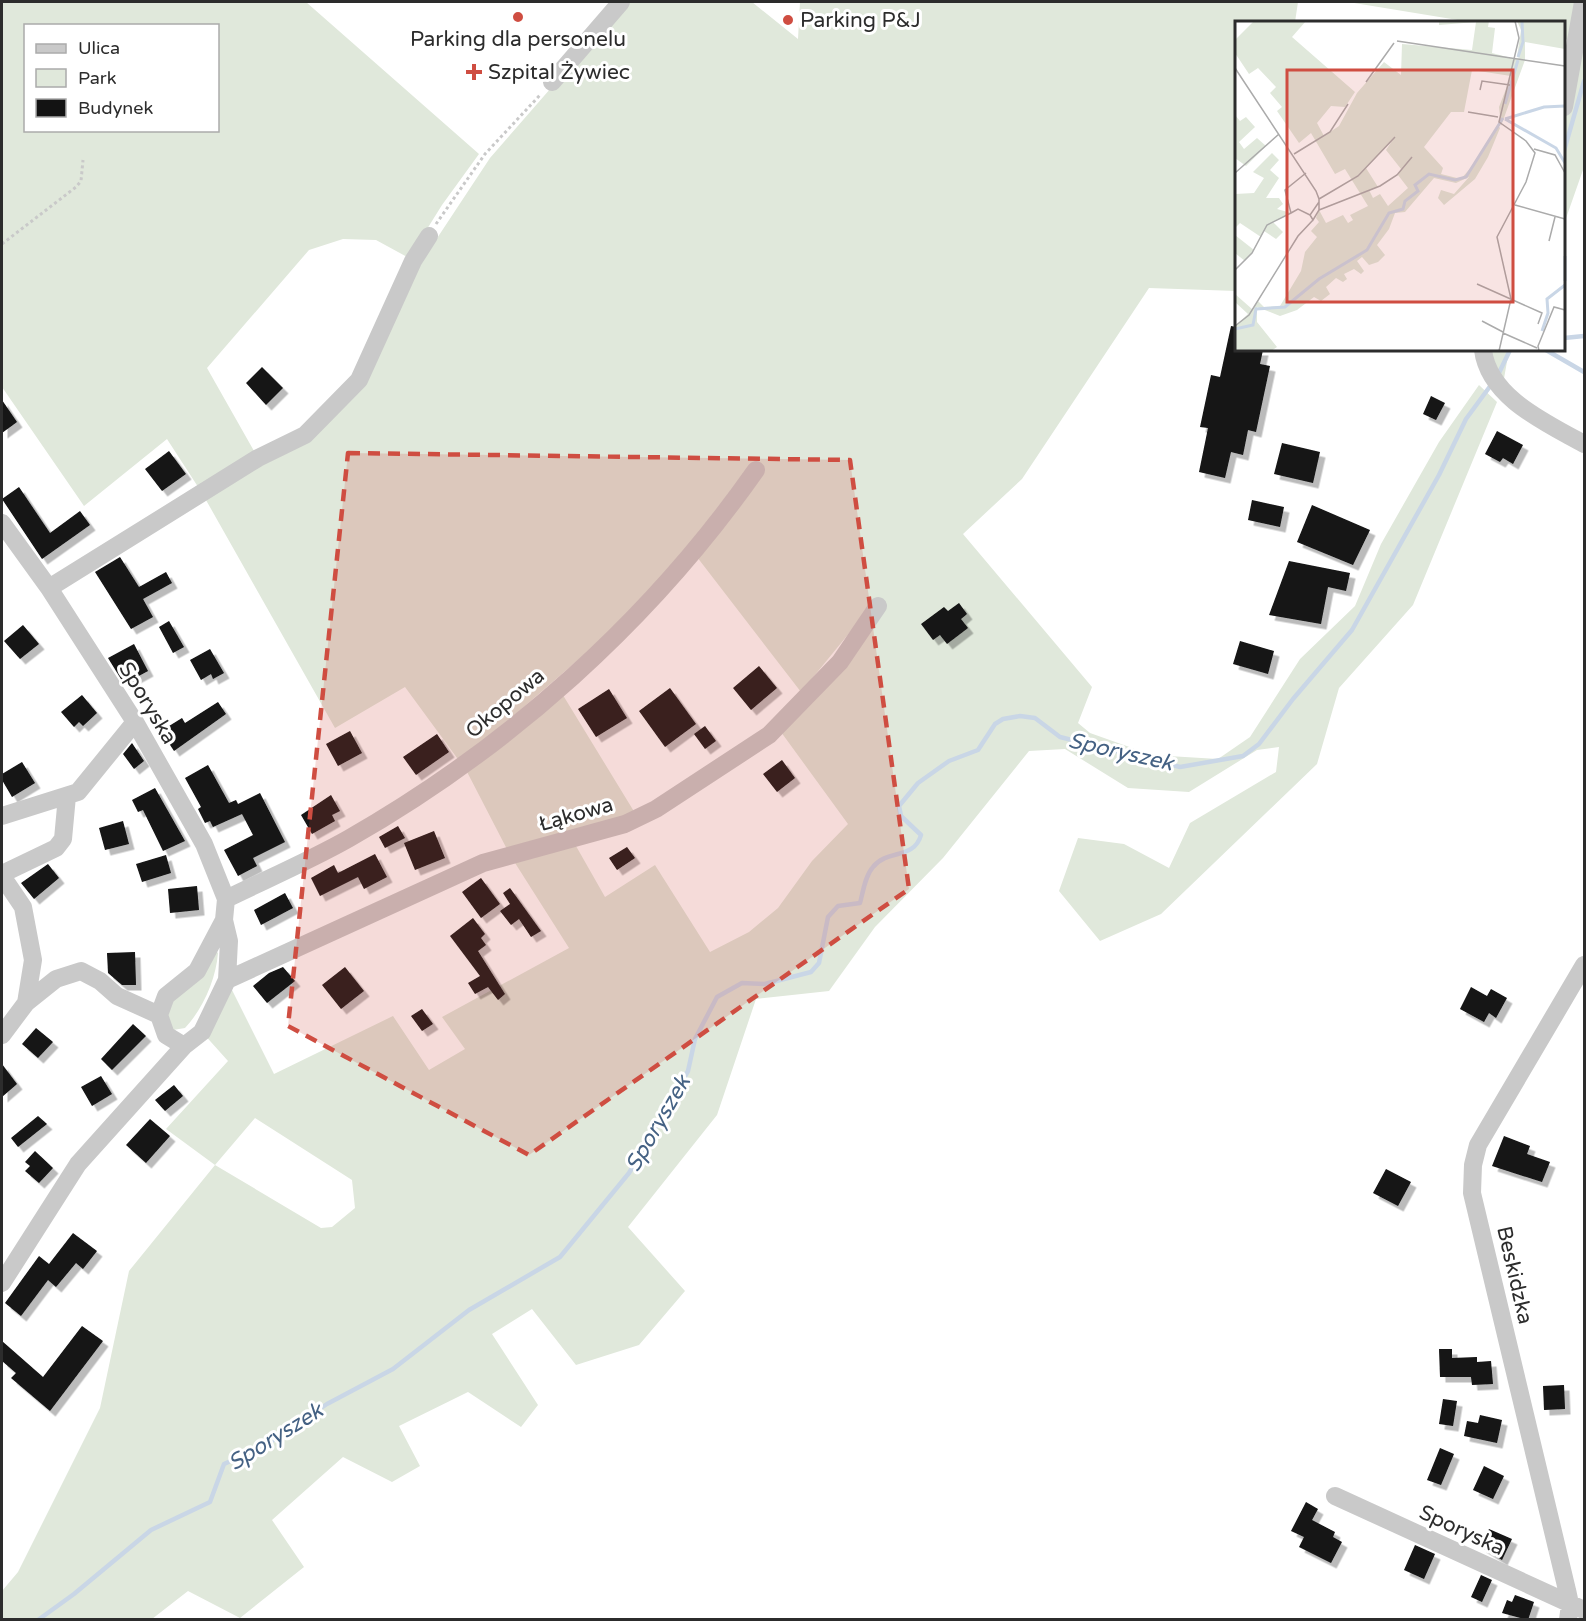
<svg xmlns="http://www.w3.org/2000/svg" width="1586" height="1621" font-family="'Varela Round',sans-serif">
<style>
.green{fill:#e0e8db;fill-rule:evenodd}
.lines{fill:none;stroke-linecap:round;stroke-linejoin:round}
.stream{stroke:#c9d6e6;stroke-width:4.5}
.building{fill:#131313;filter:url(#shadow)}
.path{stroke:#c9c9c9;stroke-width:3;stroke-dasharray:3 3;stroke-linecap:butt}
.minor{stroke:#c9c9c9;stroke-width:18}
.marked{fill:#cf4d41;fill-opacity:0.2;stroke:#cf4d41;stroke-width:4.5;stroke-dasharray:12 8;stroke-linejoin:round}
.poi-dot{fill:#cf4d41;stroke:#fff;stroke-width:2}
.labels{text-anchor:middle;stroke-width:6;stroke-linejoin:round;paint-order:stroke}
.poi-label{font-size:21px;fill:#2c2c2c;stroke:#fff;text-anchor:start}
.street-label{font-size:21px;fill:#2c2c2c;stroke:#fff}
.water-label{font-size:22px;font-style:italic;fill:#446183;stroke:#fff}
.inset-river{fill:none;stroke:#c9d6e6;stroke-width:3}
.inset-road{fill:none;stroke:#ababab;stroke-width:1.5}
.view{fill:#cf4d41;fill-opacity:0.15;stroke:#cf4d41;stroke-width:3}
.inset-edge{fill:none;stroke:#2c2c2c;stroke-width:3}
</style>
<defs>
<filter id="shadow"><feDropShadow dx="5.5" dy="5.5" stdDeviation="0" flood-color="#0004"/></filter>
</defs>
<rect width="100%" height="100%" fill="#fff"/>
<!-- green -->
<path class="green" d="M2,2H306L479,154L442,205L409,258L376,240L343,239L309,250L207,368L258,458L362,386L420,264L490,158L626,2H752L798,39L800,2H1298L1295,22H1236V291L1149,288L1022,479L963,534L1092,687L1078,723L1090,733L1152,755L1218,759L1250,737L1300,659L1355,606L1381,544L1439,442L1479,385L1497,402L1413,605L1339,688L1317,764L1161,914L1100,941L1059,891L1078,838L1124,844L1169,868L1190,823L1276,772L1279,747L1257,750L1189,792L1128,788L1065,749L1029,751L943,858L875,927L829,991L756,999L717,1115L628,1227L685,1291L639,1345L576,1365L532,1309L492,1334L538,1405L521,1427L468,1392L399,1426L420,1466L392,1482L343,1457L272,1520L304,1567L240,1618L188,1591L152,1619L2,1620V1591L18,1572L100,1408L129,1271L215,1165L166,1129L228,1061L202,1032L227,980L274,1074L393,1016L429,1070L465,1049L442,1017L569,948L510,855L464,766L558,687L638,818L572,839L605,897L655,865L710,952L749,932L778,908L812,861L848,824L781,732L877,599L801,692L697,557L460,762L405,687L335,728L202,493L167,439L84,506L2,387ZM26,26H218V130H26ZM255,1118L352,1180L355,1208L332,1227L321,1228L215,1165Z
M1348,2H1584V167L1564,224V107L1575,41L1564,39V22H1470Z
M1483,350H1509L1502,390Z
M216,951L218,953C216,979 203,1009 185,1028L173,1030L167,1016L170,1004Z"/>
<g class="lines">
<!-- stream -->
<path class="stream" d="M1564,151L1584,81
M1564,338L1584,336
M1546,350L1584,372
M1498,375L1510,350
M38,1620L74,1594L151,1530L210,1502L224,1464L266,1445L327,1404L393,1369L469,1310L560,1257L629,1173L688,1071L695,1039L717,997L742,983L765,984L811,972L819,963L828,917L838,906L860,903C863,892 865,876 873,867C887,849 914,860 921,835L901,816L899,806L918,783L949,761L978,750L995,724L1003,719L1020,716L1035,718L1060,737L1180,767L1243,756L1259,744L1293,699L1352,630L1439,475L1466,419L1491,385"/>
</g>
<!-- building -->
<path class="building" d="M1231,326L1236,327V350H1263L1260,364L1270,366L1256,432L1248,430L1243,455L1231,452L1225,478L1199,472L1208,428L1200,427L1211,375L1220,377Z
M262,367L283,388L266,405L246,383Z
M1431,396L1445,403L1436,420L1423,414Z
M2,400L17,422L2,433Z
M1497,431L1523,445L1513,464L1503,458L1500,462L1485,454Z
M1282,443L1320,452L1313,483L1274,474Z
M169,451L186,474L162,491L145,469Z
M19,487L50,533L80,511L90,525L42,559L2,499Z
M1252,500L1284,507L1280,527L1248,520Z
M1312,505L1370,530L1353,565L1297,542Z
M120,557L139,587L166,572L172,583L143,599L153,617L131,629L95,572Z
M1289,561L1350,573L1346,591L1328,587L1321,624L1269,615Z
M959,603L967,614L961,619L968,628L947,644L940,635L933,640L921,624L944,607L948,611Z
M169,621L184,647L173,653L159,627Z
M23,625L39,644L20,659L4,641Z
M1240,641L1274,651L1268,674L1233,664Z
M134,644L148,671L124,684L108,658Z
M210,649L224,673L213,679L211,674L201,680L190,660Z
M759,666L777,688L751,710L733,688Z
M670,688L696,724L665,747L639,711Z
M609,689L627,718L596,737L578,709Z
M82,695L97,713L83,726L79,722L74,727L61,712Z
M218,702L226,714L174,751L161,731L182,718L185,723Z
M705,726L716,741L705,749L694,734Z
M350,731L362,753L338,766L326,744Z
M437,734L449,752L416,775L403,757Z
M132,743L144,761L134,769L123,754Z
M782,760L795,778L777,792L763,774Z
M22,762L35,783L12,797L2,780V774Z
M208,765L229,803L236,800L238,804L260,793L285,842L253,858L257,866L238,876L224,850L253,835L242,814L213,827L210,821L205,823L198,809L201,807L185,778Z
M155,788L185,841L163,851L143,810L138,812L132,800Z
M331,795L340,811L332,815L335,821L312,834L301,815Z
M123,821L129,844L105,850L99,828Z
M398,826L405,838L385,848L379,837Z
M434,831L445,858L415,870L404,843Z
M627,847L635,858L617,870L609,858Z
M375,854L387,877L364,889L358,877L320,896L311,878L334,865L338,873Z
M166,855L171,873L142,882L136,864Z
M48,864L59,878L34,899L21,883Z
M481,878L500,904L481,918L462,892Z
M197,886L199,910L170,913L168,889Z
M510,888L541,931L531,937L519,919L511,925L500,911L510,904L503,893Z
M285,893L293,908L261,925L254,910Z
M473,918L485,934L481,938L486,945L478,951L505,994L498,1000L488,987L475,994L468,983L480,976L450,936Z
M135,952L136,985H122L108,973L107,953Z
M283,967L295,981L267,1003L253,986L269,973Z
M345,967L364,991L341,1009L322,985Z
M1471,987L1487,996L1491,989L1507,998L1496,1018L1489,1013L1484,1022L1460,1009Z
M422,1009L433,1024L422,1031L411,1016Z
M133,1024L146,1036L112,1070L101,1059Z
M36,1028L53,1042L38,1058L22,1044Z
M2,1064L17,1084L2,1097Z
M101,1076L112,1094L92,1106L81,1087Z
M174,1085L183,1096L165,1111L155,1100Z
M38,1116L47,1124L18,1147L11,1138Z
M150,1119L170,1136L146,1163L126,1145Z
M1504,1136L1530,1146L1527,1154L1550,1162L1542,1182L1492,1166Z
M35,1151L53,1168L39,1183L25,1171L30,1166L25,1162Z
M1386,1169L1411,1182L1398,1206L1373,1193Z
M73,1233L97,1251L83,1269L76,1263L56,1287L48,1280L21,1316L5,1303L39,1256L49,1264Z
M82,1326L103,1341L50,1411L11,1378L16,1373L2,1361V1341L43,1377Z
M1439,1349H1452V1358L1477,1357V1362L1491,1361L1493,1384L1472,1385L1471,1377H1440Z
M1564,1385L1565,1409L1544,1410L1543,1386Z
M1443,1399L1457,1401L1453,1426L1439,1424Z
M1480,1415L1502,1420L1497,1443L1464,1436L1467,1421L1478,1423Z
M1440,1448L1454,1454L1441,1485L1427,1480Z
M1484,1466L1504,1476L1493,1499L1473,1490Z
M1306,1502L1318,1509L1312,1520L1335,1532L1333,1537L1342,1542L1331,1563L1299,1547L1304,1537L1291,1531Z
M1489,1529L1512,1539L1502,1560L1481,1547Z
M1415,1545L1435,1554L1424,1579L1404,1570Z
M1481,1575L1492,1580L1482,1602L1471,1597Z
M1515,1595L1534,1602L1528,1620L1502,1613L1507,1600L1512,1602Z"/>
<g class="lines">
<!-- path -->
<path class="path" d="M436,224L485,154L541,94
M2,244L76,187L81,181L83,160"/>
<!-- minor -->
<path class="minor" d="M552,82L621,2
M1564,107L1583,2
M1483,350C1489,398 1547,423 1584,444
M2,523L49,588L135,722L204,844L226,899L224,920L229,941L227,980L202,1032L184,1046L166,1035L159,1015L166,996L197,971L224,920
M49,588L258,458L305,435L359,380L413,261L429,236
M2,816L78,792L135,722
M2,874L56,848L63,839L67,796
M2,876L23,907L33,960L26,1003L2,1035
M226,899C267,879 309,861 348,839C508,748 650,621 756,470
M227,980L483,863L625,824L656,809L769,735L840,662L878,606
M26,1003L56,979L81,971L100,981L117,996L159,1015
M2,1283L78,1164L184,1046
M1335,1496L1584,1610
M1568,1620L1570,1604L1567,1590L1472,1193L1473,1165L1478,1145L1584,965"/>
</g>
<!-- marked area -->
<path class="marked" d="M348,453L850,460L909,889L529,1155L288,1026Z"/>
<!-- markers -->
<g class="poi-dot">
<circle cx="518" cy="17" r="6"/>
<circle cx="788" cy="20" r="6"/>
<path d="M471 63h6v6h6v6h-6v6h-6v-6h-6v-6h6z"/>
</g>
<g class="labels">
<!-- poi labels -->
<g class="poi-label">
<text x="800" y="27">Parking P&amp;J</text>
<text x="518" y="46" text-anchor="middle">Parking dla personelu</text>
<text x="488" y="79">Szpital Żywiec</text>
</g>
<!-- street labels -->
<g class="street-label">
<text transform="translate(148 703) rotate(59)" y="7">Sporyska</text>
<text transform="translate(505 703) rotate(-40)" y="7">Okopowa</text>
<text transform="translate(576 814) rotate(-16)" y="7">Łąkowa</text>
<text transform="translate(1515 1275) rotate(77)" y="7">Beskidzka</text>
<text transform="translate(1462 1530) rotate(25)" y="7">Sporyska</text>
</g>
<!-- water labels -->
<g class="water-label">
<text transform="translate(1121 751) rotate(13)" y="8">Sporyszek</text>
<text transform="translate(657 1123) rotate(-60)" y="8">Sporyszek</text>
<text transform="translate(275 1436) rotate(-32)" y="8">Sporyszek</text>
</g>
</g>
<!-- overview -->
<g transform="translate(1235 21)">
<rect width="330" height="330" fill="#fff"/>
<path d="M19,0H71L57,16L120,71L110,86L96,85L82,102L89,115L104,105L122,72L149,41L166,54L167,23L237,29L241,1L204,4V0H254L253,6L260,7L257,32L280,38L285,37L282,36L286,9L282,0H330V28L290,21V39L266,105L264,86L276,55L237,49L229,91H216L189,126L208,147L206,153L226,158L245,136L263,104L265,107L253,136L240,158L209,184L203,177L206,169L219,173L234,156L221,162L199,157L170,191L160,192L154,208L142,224L150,234L143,241L134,244L127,236L122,240L129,250L126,253L119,248L109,253L112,258L108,261L101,257L91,266L95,273L86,280L79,276L62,289L45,295L22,286V301L42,326L36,330H0V305L13,293L0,281V273L17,288L23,280L29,286L45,285L66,250L70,231L82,216L76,210L84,201L81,197L84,189L91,202L108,194L113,202L118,199L115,194L133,185L110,148L100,153L76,112L64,122L42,90L47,86L35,72L41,66L23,47L14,53L0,32V19ZM157,120L151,129L166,148L163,154L173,167L153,185L145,173L138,177L134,169L143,166L131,147ZM0,94L5,100L11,96L20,106L4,121L9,128L22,117L31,125L11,145L0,137ZM37,132L44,139L35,149L44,157L31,177H44L48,183L42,188L56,192L38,201L48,211L41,218L29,210L26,216L5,202L0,207V173L19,172L29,157L18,151ZM0,214L19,229L10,240L0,232Z" fill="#e0e8db" fill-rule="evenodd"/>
<path class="inset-river" d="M283,36L288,21L287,0M270,83L283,39M270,98L321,127L330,142M270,98L309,86L330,85M330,235V260M0,308L18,304L21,288L50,286L84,258L132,229L154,192L168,188L170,180L183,170L180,164L194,153L220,159L231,156L268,97M307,310L313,292L312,278L330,264"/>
<path class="inset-road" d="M162,20L330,45M0,47L81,170L84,178V189L78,199L75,194L84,181M131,61L159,22M245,69L247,60L275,64M233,91L263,96M299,128L320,134L330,152M59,133L95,111L113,83M0,152L44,113M84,178L123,155L160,116M280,184L330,198M84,189L145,165L162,154L177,136M56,192L63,188L75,194M314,220L320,196M0,249L17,232L32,204L56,192L50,169L71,152M242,263L307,292L303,303M247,300L268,311M0,305L14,294L63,215L78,199M268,312L302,327M264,330L276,278L262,216L291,161L300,132L291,120L264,101L284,17L280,0M304,330L303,325L319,286L330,289"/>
<path class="view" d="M52,49H278V281H52Z"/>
<rect width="330" height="330" class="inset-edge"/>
</g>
<!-- border -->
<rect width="1586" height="1621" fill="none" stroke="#2c2c2c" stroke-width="6"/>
<!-- legend -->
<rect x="24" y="24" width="195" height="108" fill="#ffffff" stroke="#ababab" stroke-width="1.5"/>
<rect x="36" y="44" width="30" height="9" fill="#c9c9c9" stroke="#ababab" stroke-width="1.5"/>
<text x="78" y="54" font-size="18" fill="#2c2c2c">Ulica</text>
<rect x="36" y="69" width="30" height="18" fill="#e0e8db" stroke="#ababab" stroke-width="1.5"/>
<text x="78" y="84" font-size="18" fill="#2c2c2c">Park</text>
<rect x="36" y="99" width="30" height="18" fill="#131313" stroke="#ababab" stroke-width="1.5"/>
<text x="78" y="114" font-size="18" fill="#2c2c2c">Budynek</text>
</svg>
